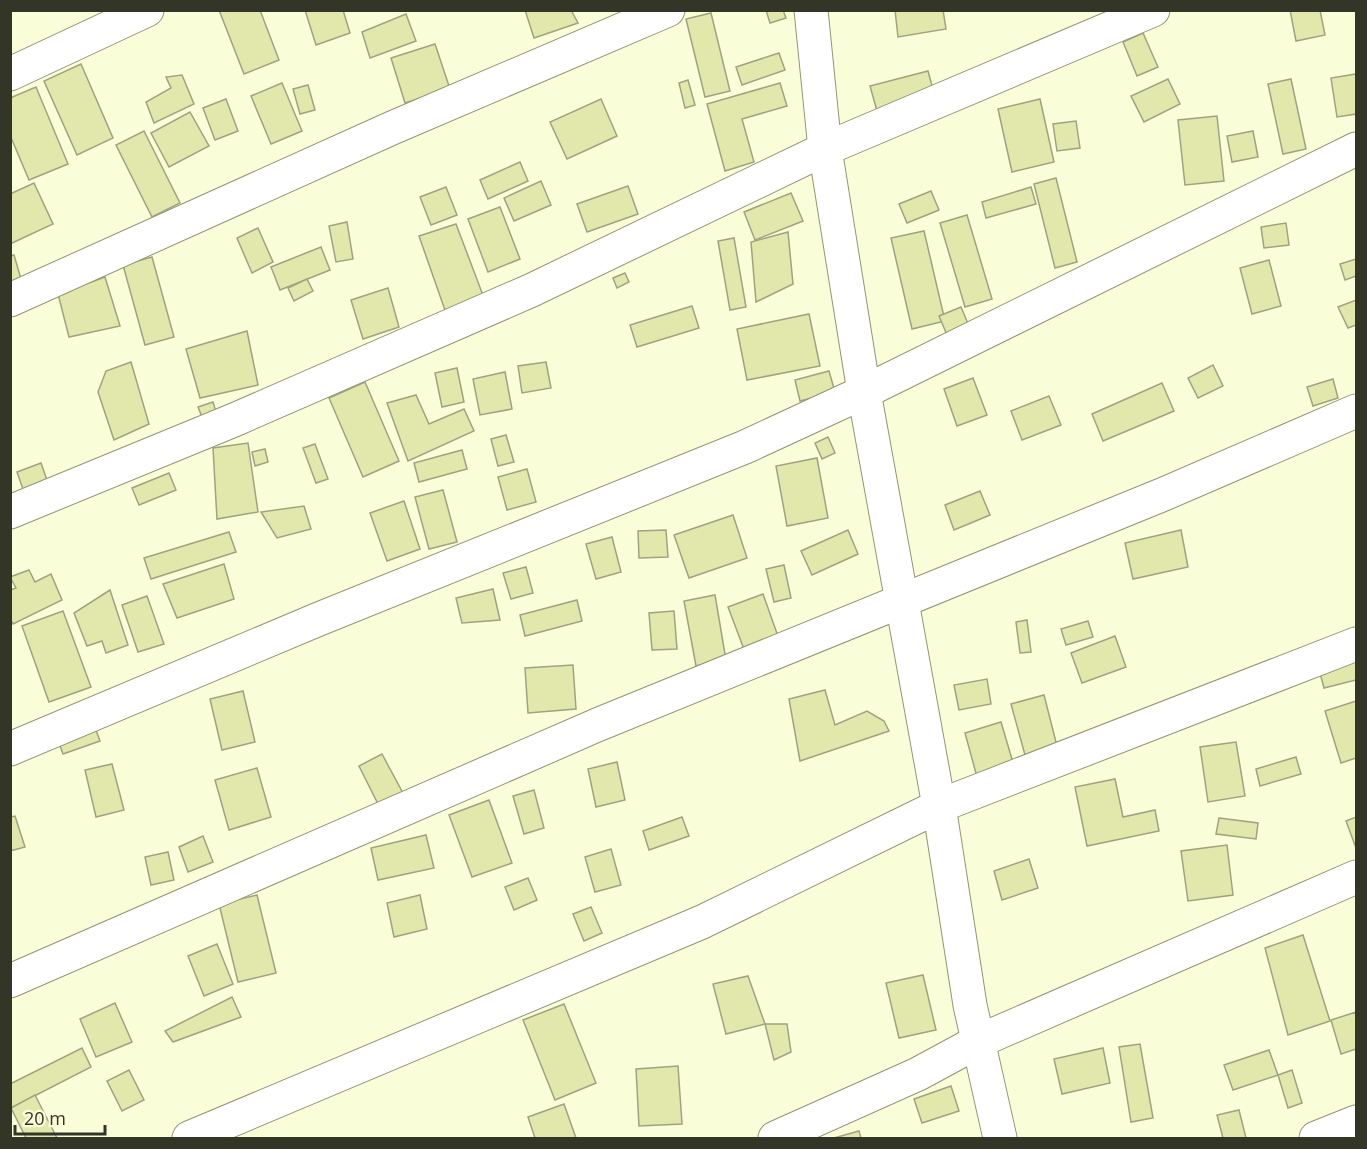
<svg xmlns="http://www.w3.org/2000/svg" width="1367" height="1149" viewBox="0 0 1367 1149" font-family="'Open Sans',sans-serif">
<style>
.building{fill:#e2e8ab;stroke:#9fa380;stroke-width:1.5}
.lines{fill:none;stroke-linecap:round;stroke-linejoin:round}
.minor-casing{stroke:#929673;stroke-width:35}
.minor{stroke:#fff;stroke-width:33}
</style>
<rect width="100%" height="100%" fill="#f9fed8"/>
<!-- building -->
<g class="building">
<polygon points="219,10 260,10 279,60 244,74"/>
<polygon points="305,10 343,10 350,33 316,45"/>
<polygon points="525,10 571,10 578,23 534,38"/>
<polygon points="766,10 783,10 786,18 770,23"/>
<polygon points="895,10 943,10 946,29 898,37"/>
<polygon points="1290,10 1320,10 1325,35 1296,41"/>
<polygon points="711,13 730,91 705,97 686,19"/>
<polygon points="406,14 416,41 370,58 362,32"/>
<polygon points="1143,33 1158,67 1137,76 1123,42"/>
<polygon points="435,44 450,89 405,103 391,58"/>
<polygon points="779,53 785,70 742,85 736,67"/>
<polygon points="81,64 113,138 77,155 44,81"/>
<polygon points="928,71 935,97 877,111 870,86"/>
<polygon points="1356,74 1356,114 1337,117 1331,78"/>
<polygon points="182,75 194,104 154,123 146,102 171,88 166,77"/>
<polygon points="1168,79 1180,104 1144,122 1131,96"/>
<polygon points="1291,79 1306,149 1283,154 1268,84"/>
<polygon points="688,80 695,105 685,108 679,83"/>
<polygon points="282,83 302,131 271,144 251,96"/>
<polygon points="780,83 787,106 742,119 754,162 725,171 707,104"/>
<polygon points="308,85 315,110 300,114 293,89"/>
<polygon points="36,87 68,164 29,180 10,135 10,98"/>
<polygon points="226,99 238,131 215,140 203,108"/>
<polygon points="601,99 617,136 567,159 550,122"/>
<polygon points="1040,99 1054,162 1012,172 998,109"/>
<polygon points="190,112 209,146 169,167 151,133"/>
<polygon points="1217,116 1224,181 1185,185 1178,120"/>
<polygon points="1076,121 1080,148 1057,151 1053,124"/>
<polygon points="144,131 180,203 152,217 116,145"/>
<polygon points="1253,131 1258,157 1232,162 1227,136"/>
<polygon points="520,162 528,181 488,199 480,180"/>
<polygon points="1056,178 1077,262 1055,268 1034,184"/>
<polygon points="541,181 551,205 514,221 504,198"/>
<polygon points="34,183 53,224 10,244 10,194"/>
<polygon points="628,186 638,214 587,232 577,204"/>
<polygon points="446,187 457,215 431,225 420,197"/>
<polygon points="1031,187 1036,204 986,218 982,202"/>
<polygon points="931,191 939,210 907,223 899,204"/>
<polygon points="791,193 803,221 755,240 744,212"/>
<polygon points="500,207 520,259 488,272 468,219"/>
<polygon points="967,215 992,299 965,307 940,223"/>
<polygon points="347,222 353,259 336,262 329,226"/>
<polygon points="1286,223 1289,245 1264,248 1261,227"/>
<polygon points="456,224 484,298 446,313 419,236"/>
<polygon points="258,228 273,262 252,273 237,238"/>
<polygon points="924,231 945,321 912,329 891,238"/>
<polygon points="788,232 793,284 756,302 751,242"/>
<polygon points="734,238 746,307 730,310 718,241"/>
<polygon points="321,247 330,270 280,290 271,267"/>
<polygon points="14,255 21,279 10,282 10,256"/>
<polygon points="152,257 174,337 145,345 123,265"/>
<polygon points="1356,259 1356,276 1345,280 1340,264"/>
<polygon points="1269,260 1281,306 1252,314 1240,268"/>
<polygon points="625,273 629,282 617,288 613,278"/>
<polygon points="105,277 120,326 69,337 58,294"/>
<polygon points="307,279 313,291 294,301 288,288"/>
<polygon points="388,288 399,327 363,339 351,300"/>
<polygon points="1356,300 1356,325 1348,328 1338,307"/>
<polygon points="692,306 699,328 637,347 630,325"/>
<polygon points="961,307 969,326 947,335 939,316"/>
<polygon points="809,314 820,366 747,380 737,329"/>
<polygon points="247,331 258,385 200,398 186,349"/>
<polygon points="131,362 149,424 114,440 98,392 106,371"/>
<polygon points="546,362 551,388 522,393 518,366"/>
<polygon points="1213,365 1223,386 1198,398 1188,378"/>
<polygon points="457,368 464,402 442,407 435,373"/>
<polygon points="829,371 835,392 800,401 795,380"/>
<polygon points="505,372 512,409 480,415 473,379"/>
<polygon points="973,378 987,415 957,426 944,389"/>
<polygon points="1333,379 1338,398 1313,406 1307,387"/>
<polygon points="365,382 399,461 363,477 329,398"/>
<polygon points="1162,383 1174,411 1103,441 1092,414"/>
<polygon points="416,395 429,424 464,409 474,431 408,461 387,403"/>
<polygon points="1049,396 1061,425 1022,440 1011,411"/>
<polygon points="213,402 216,412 202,417 198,407"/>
<polygon points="506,435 514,462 498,466 491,439"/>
<polygon points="828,437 835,453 822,459 815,443"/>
<polygon points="248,443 258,512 217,519 213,448"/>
<polygon points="315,444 328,479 316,483 303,448"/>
<polygon points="265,449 268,462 255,466 252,452"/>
<polygon points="462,450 467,469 419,482 414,463"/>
<polygon points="817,458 828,518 787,526 776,466"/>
<polygon points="41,463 48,483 24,492 17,472"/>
<polygon points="527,469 536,502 507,510 498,477"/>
<polygon points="169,473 176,490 139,505 132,488"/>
<polygon points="443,490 457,542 429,549 415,497"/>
<polygon points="980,491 990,515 954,530 945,505"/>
<polygon points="404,501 420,549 387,561 370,513"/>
<polygon points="304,506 311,529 277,538 261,512"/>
<polygon points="733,515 747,558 689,578 674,535"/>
<polygon points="666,530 668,557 639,558 638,531"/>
<polygon points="848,530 858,554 812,575 801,551"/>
<polygon points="1181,530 1188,567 1133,579 1125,543"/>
<polygon points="229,532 236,552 151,579 144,558"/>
<polygon points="612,537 621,572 596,579 586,544"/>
<polygon points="224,564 234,599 177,618 163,584"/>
<polygon points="784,565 791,598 774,602 766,569"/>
<polygon points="526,567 533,593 511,599 503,573"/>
<polygon points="29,570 35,582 51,574 62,600 13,624 10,618 10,590 16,588 10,577"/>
<polygon points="493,589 500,620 462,623 456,598"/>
<polygon points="110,590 128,645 106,653 102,641 87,646 74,613"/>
<polygon points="763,594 779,639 745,652 728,607"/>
<polygon points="715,595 726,660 696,666 684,601"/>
<polygon points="147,596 164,644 138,652 122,605"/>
<polygon points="577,600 582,621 525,636 520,615"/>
<polygon points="63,611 91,687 49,702 22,626"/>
<polygon points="674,611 677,649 652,650 649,613"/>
<polygon points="1027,620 1031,652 1020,653 1016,622"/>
<polygon points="1088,621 1093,637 1066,645 1061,629"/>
<polygon points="1115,636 1126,667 1082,683 1071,653"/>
<polygon points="1356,659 1356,680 1324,688 1319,669"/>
<polygon points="573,665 576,709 528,713 525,668"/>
<polygon points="987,679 991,704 959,710 954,685"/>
<polygon points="825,690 835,725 867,711 884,721 889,731 800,761 789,699"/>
<polygon points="243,691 255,742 222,750 210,699"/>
<polygon points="1044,695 1057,746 1025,755 1011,704"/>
<polygon points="1356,701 1356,758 1341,763 1325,711"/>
<polygon points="93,722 100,741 63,754 56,735"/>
<polygon points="1001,722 1014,766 977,777 965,733"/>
<polygon points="1236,742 1245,796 1208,802 1200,747"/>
<polygon points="382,754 404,795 380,808 359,766"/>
<polygon points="1296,757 1301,774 1260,786 1256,769"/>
<polygon points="617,762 625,800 596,807 588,769"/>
<polygon points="112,764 124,810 96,817 85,770"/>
<polygon points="257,768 271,817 229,830 215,780"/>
<polygon points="1115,779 1123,817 1155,810 1159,831 1087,846 1075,787"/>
<polygon points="534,790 544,828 524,834 513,796"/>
<polygon points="489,800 512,863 472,877 449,815"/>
<polygon points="15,816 25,847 10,851 10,817"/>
<polygon points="682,817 689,836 649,850 643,831"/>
<polygon points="1356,817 1356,848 1346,821"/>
<polygon points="1219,818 1258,823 1256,839 1216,834"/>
<polygon points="426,835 434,868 378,880 371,848"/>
<polygon points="203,836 213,862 188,872 179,847"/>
<polygon points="1227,845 1233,895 1188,901 1181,851"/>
<polygon points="611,849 621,885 595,892 585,857"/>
<polygon points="168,852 174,880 151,885 145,857"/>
<polygon points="1029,859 1038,888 1002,900 994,871"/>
<polygon points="528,878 537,900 514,910 505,887"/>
<polygon points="257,895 276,973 238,982 219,904"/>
<polygon points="420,895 427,929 394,937 387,903"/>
<polygon points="591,907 602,933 584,941 573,914"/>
<polygon points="1303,935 1330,1021 1288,1035 1265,948"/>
<polygon points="217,944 233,984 204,996 188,956"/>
<polygon points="923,975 936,1030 899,1038 886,983"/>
<polygon points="748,976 765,1024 726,1034 713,984"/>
<polygon points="232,997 241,1017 173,1042 165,1031"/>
<polygon points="115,1003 132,1042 96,1057 80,1019"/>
<polygon points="564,1004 596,1083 555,1100 523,1020"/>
<polygon points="1356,1012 1356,1049 1341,1054 1331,1020"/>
<polygon points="765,1024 787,1024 791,1052 774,1060"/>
<polygon points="1140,1044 1153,1118 1131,1122 1119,1047"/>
<polygon points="82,1048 91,1067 11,1108 10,1084"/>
<polygon points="1103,1048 1110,1083 1062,1094 1054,1059"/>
<polygon points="1269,1050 1278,1075 1233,1090 1224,1065"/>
<polygon points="678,1066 682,1124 639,1126 636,1069"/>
<polygon points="129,1070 144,1100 122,1111 107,1081"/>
<polygon points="1292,1070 1302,1103 1288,1108 1278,1075"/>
<polygon points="951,1086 959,1111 922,1123 914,1099"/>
<polygon points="35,1095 57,1138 26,1138 11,1108"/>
<polygon points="564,1104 576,1138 535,1138 528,1117"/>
<polygon points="1239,1110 1246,1138 1223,1138 1217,1115"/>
<polygon points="859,1131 861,1138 834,1138"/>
</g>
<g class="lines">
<defs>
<g id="minor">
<polyline points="811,10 825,149 864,392 939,806 970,1005 1000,1138"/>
<polyline points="10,74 147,10"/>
<polyline points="10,300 392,128 668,10"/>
<polyline points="10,512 234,420 532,290 825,149 1153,10"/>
<polyline points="10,749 319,619 745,447 864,392 1356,149"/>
<polyline points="10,981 597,725 1164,494 1356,411"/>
<polyline points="189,1138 702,922 939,806 1356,644"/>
<polyline points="775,1138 918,1074 979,1041 1356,877"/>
<polyline points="1316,1138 1356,1122"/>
</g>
</defs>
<!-- minor casing -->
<use href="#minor" class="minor-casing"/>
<!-- minor -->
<use href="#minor" class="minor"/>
</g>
<!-- border -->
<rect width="1367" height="1149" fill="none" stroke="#333526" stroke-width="24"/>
<!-- scale -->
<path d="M15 1125v9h90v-9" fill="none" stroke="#333526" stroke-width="3"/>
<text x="24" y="1125" font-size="18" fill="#333526" stroke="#f9fed8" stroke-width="4.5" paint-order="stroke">20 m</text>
</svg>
